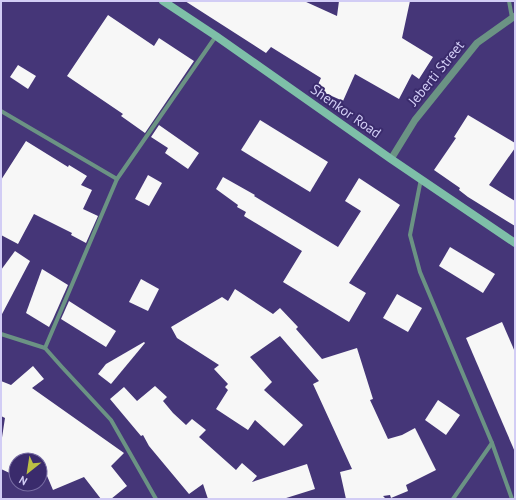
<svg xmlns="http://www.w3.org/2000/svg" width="516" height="500" viewBox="0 0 516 500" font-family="'PT Sans',sans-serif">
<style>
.building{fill:#f7f7f7}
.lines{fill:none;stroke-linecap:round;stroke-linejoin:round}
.minor{stroke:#6b9384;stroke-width:4}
.tertiary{stroke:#6b9384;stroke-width:7}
.secondary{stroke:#7ebfa8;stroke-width:8}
.labels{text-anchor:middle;stroke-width:4;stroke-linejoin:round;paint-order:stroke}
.street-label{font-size:14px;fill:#d2cdf5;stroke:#3a2b6c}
</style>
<rect width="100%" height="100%" fill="#453678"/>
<!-- building -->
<g class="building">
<polygon points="185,1 304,1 337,16 339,1 410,1 402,38 433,57 419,79 412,74 399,99 355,74 343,101 316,89 321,78 271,47 266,53"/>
<polygon points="108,15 154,46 159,38 194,61 145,133 121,116 123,114 67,76"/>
<polygon points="18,65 36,76 28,89 10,77"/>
<polygon points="468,115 515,143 515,148 489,185 515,201 515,226 468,197 459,190 460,188 434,170 456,138 454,137"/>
<polygon points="260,120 328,162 310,192 241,150"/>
<polygon points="161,122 159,125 199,153 188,169 165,153 168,148 151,137"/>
<polygon points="26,141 68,167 69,165 87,176 81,185 92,190 83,209 98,216 86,243 71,235 72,233 34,214 18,244 1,235 1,180"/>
<polygon points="148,175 162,183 149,206 135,199"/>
<polygon points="223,177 255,195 254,196 338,247 361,211 345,201 359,178 400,205 349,283 366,293 349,322 283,282 302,251 244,216 246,212 237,207 238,205 216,189"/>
<polygon points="450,247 495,274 483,293 439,266"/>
<polygon points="15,251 30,261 1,316 1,270"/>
<polygon points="42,269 68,285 53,319 49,327 26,313"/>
<polygon points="141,279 159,289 148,311 129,302"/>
<polygon points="235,289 273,314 280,308 298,327 296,329 322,359 357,348 373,399 370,400 388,439 402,435 415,428 436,470 406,485 408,491 391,498 390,495 383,496 386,499 346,499 340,472 352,469 313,384 319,381 280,336 250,357 272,382 264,390 303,425 284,446 255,420 248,430 216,409 228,390 225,387 228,384 214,369 219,365 177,338 171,327 222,297 228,301"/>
<polygon points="397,294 422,308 408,332 383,318"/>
<polygon points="69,301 116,331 106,347 61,319"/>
<polygon points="502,322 515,352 515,452 466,338"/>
<polygon points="144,342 145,343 111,384 98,374 106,364"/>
<polygon points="33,366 44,379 32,388 124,453 111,466 127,486 111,499 101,499 84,477 53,490 45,471 40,483 40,460 16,460 16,476 1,469 1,444 5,418 1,416 1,381 11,385"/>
<polygon points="155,386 167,397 163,401 173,413 186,425 192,419 206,430 199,437 236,470 242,463 257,476 252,482 307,464 315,489 283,499 208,499 203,484 189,494 149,446 143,435 141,436 110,399 124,387 137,401"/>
<polygon points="438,400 460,415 446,435 425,420"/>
</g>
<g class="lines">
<!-- minor -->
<g class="minor">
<polyline points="509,1 512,18"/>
<polyline points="1,111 117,179"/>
<polyline points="421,179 410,235 420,272 492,443 512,499"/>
<polyline points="1,334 45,348 61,366 111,420 156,499"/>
<polyline points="45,348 117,179 216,36"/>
<polyline points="453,499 492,443"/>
</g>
<!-- tertiary -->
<polyline class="tertiary" points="391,159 415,120 477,43 515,16"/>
<!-- secondary -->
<polyline class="secondary" points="163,1 216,36 391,159 515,243"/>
</g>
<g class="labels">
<!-- street labels -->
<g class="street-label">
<text transform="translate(436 73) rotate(-51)" y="5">Jeberti Street</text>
<text transform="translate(346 111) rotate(35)" y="5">Shenkor Road</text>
</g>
</g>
<!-- border -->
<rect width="516" height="500" fill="none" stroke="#d2cdf5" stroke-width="4"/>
<!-- north arrow -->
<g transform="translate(28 472) rotate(210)"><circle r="19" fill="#3a2b6c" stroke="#776ca3"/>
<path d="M0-3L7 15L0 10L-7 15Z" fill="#bcbf44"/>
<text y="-6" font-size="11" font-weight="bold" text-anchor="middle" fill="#d2cdf5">N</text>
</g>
</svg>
